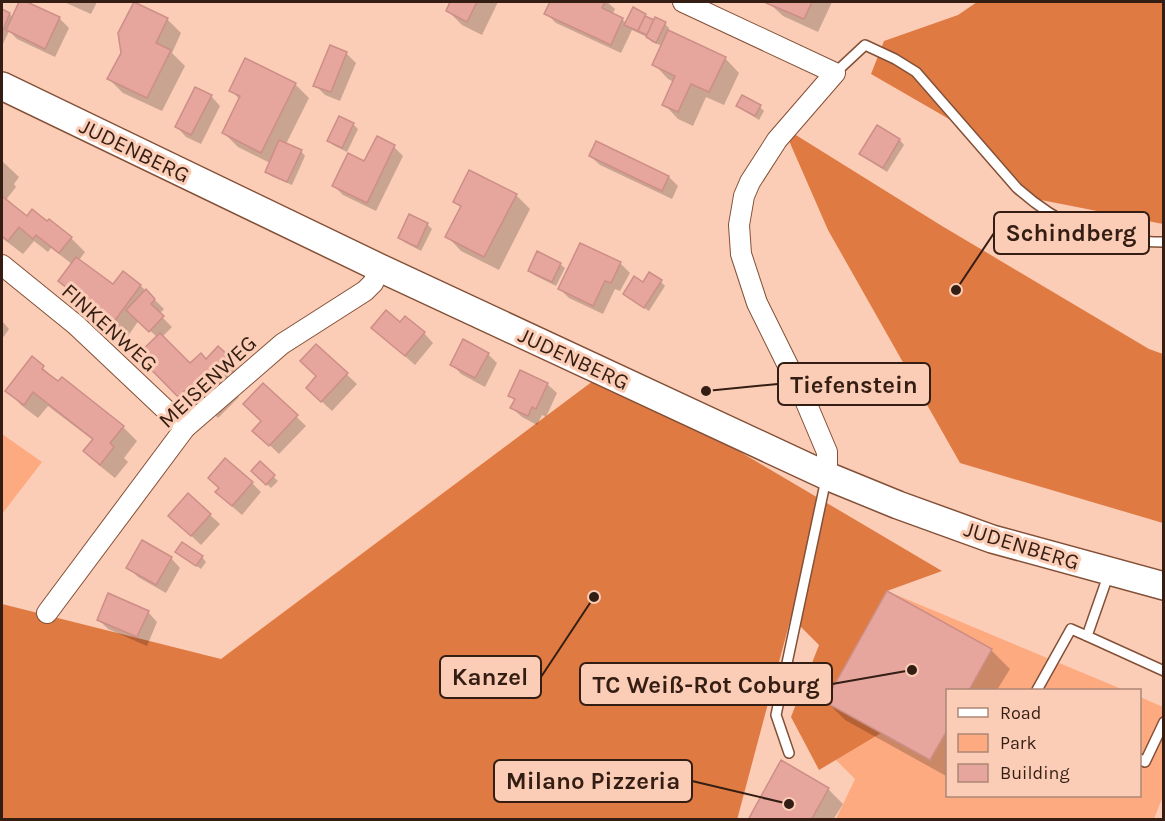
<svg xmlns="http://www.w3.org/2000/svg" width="1165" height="821" viewBox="0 0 1165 821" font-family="Karla,sans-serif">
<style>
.green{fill:#feaa81}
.forest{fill:#e07a43}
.shadow{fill:#0003}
.building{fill:#e6a69e;stroke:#cc8e86;stroke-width:1.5}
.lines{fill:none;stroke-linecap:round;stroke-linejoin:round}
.lane-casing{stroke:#835037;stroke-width:12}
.street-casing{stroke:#835037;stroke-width:22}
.secondary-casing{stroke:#835037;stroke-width:30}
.lane{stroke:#fff;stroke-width:9}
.street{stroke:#fff;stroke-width:20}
.secondary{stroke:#fff;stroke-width:27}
.labels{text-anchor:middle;stroke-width:6;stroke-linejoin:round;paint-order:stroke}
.street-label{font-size:22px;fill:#341e14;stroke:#fccdb6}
.leader{fill:none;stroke:#341e14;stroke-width:2}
.callout-dot{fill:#341e14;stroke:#fccdb6;stroke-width:2}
.callout{fill:#fccdb6;stroke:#341e14;stroke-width:2}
.callout-label{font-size:24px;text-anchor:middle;font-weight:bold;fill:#341e14}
</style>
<rect width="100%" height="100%" fill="#fccdb6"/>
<!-- green -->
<g class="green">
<polygon points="2,434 42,462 2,514"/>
<polygon points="887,591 1124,690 948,690 948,796 1140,796 1140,697 1163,707 1163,796 1154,819 836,819 855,779 813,737 857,595"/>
</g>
<!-- forest -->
<g class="forest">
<polygon points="977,2 1163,2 1163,224 1031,198 975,134 871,74 884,41 958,15"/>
<polygon points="783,127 942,226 1149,349 1163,354 1163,523 960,463 828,230"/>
<polygon points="605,372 942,571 887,591 825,702 881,733 819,770 791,717 819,645 791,617 737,820 2,819 2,604 221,659"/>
</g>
<!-- shadow -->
<g class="shadow">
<polygon points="21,2 59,18 69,28 55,57 17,39 9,31 3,44 2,43 2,11 10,14 13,18"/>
<polygon points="64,2 97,2 91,14"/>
<polygon points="452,2 498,2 482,35 462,25 448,11"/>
<polygon points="552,2 582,2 587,4 588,2 607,2 615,9 612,15 623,20 627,24 645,15 650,20 665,24 669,28 668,32 725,58 739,73 724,105 706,97 693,126 678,119 664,104 674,82 668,79 654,64 662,46 652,42 647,37 632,30 621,53 556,23 546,13"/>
<polygon points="768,2 832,2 818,32 783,16"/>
<polygon points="167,19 181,33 172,53 185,66 162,111 123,93 109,79"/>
<polygon points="346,53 356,63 340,101 325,95 315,85"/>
<polygon points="295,84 309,98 286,144 301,151 305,156 292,185 271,176 266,171 270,163 238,147 224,133 240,100 231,90"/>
<polygon points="211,96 220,106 201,144 186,137 177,127"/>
<polygon points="738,106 760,107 764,111 759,120 743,110"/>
<polygon points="353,124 358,129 347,152 333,145 329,141"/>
<polygon points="878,127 900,140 904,145 887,172 865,158 861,154"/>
<polygon points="394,147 403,156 376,211 343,195 334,186 365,164"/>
<polygon points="590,156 669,177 678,186 672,199 600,165"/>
<polygon points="2,161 19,177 14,184 16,187 5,201 27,218 71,238 85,252 79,260 114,286 123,273 141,286 164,309 159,314 172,327 162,337 190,365 206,361 218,348 244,374 230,387 239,397 218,418 202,402 194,411 139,355 158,338 139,320 128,336 74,295 60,281 72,264 51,248 48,252 34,241 23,254 2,238"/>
<polygon points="516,195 530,209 499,270 461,251 447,236 461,208 455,201"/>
<polygon points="427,224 432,229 421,251 404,242 400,238"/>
<polygon points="620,263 630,273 620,291 615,289 603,314 569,298 560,289"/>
<polygon points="560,264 565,268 556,286 534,275 529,271"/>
<polygon points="661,282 665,286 649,311 629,298 643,284"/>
<polygon points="2,321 9,329 2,339"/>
<polygon points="400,324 424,333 433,343 415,365 373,328"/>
<polygon points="316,346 357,384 332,411 317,397"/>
<polygon points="488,354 497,363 485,387 461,374 452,364"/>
<polygon points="32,358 59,383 123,427 137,441 124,458 128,462 115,478 100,466 85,451 94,441 48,406 38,418 21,405 7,390"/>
<polygon points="547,384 557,393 546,417 542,415 537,425 522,417 512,408 515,401 510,395"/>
<polygon points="263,385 306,426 279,454 254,430 263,421"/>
<polygon points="260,464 278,481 271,488 253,471"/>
<polygon points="252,483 261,492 242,515 227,502 220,489"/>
<polygon points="188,495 220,524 201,545 180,525"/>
<polygon points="182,556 202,557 206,562 201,569"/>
<polygon points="171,558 180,568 166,593 138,577 128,567"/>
<polygon points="148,612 157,622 147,646 108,629 98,619"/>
<polygon points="991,650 1010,669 997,690 948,690 948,777 845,720 827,702"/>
<polygon points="782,762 828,789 843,804 833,820 750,820"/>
</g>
<!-- building -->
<g class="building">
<polygon points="19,2 27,2 60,17 45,49 6,30"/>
<polygon points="134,2 168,18 156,43 171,50 147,98 107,79 121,53 118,33"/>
<polygon points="450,2 477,2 467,22 446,11"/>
<polygon points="550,2 605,2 602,8 623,18 611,45 544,14"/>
<polygon points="767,2 812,2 804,19 766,3"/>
<polygon points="633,7 646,14 638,31 624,25"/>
<polygon points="2,9 10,13 2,33"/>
<polygon points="645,16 654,20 647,35 638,31"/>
<polygon points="655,17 666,22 656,43 646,37"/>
<polygon points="668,30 726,57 709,92 691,84 678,112 662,105 675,76 652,65"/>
<polygon points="330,45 347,52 331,92 313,86"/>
<polygon points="245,58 296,83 261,153 222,133 240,96 229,91"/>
<polygon points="195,87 212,95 191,135 175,127"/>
<polygon points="742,95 761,105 755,116 736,106"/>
<polygon points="339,116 354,123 342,148 327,141"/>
<polygon points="877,125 900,139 883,168 859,154"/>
<polygon points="377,136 395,145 367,203 332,186 348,153 364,161"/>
<polygon points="279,140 302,150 287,182 265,172"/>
<polygon points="596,141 669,176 662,191 589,156"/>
<polygon points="469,170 517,194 484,257 445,237 461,206 453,202"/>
<polygon points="2,196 27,216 32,209 47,221 49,219 72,237 59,253 36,235 33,239 19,227 8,241 2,236"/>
<polygon points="409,214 428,223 417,247 398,238"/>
<polygon points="580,243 621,262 611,283 605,281 593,306 558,289"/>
<polygon points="537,251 561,263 552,282 528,271"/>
<polygon points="76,257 113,284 123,271 141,285 113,323 58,281"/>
<polygon points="649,272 662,280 644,308 623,294 634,276 643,282"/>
<polygon points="146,289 155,299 151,304 164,316 149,332 126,310"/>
<polygon points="386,310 400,322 405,316 425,332 405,356 371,328"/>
<polygon points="160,333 190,363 201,353 206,359 218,346 231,358 217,371 226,381 202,405 187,389 178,397 137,355"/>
<polygon points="463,339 489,353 475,378 450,365"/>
<polygon points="316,344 348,373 321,402 306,388 316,376 300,361"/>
<polygon points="32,356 44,366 42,369 58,381 62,377 124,426 110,443 114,447 100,465 83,451 93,439 33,392 24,405 5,391"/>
<polygon points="520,370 548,383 536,409 532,407 528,416 510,408 515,399 508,396"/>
<polygon points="263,383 298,415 269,446 252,431 261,421 243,404"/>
<polygon points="225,458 253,482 232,506 215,492 219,488 208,478"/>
<polygon points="260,461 275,475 266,485 251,471"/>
<polygon points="188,493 211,514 191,536 168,516"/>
<polygon points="142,540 172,557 156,585 126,568"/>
<polygon points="182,542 203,556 196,566 175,552"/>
<polygon points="887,591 992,649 969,690 948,690 948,729 930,760 825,702"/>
<polygon points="108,593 149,611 137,637 97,620"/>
<polygon points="781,760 829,788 811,820 748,820"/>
</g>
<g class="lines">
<defs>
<g id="lane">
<path d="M 835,73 L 865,45 L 895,59 L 916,72 L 1017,188 C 1035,204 1058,220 1080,229 C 1101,238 1141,242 1164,242"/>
<polyline points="1109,573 1087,636 1164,671"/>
<polyline points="1037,690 1071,629 1087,636"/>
<polyline points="789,753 776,715 826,479"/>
<polyline points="1140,759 1145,762 1164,722"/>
</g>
<g id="street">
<polyline points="683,2 835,73 777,140 750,182 744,196 739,225 741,254 757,303 805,400 827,452 827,476"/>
<polyline points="2,265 76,325 185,428"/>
<polyline points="47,613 185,428 282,344 365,291 373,283 380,268"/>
</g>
<polyline id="secondary" points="2,86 380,268 827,476 898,505 992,539 1164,586"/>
</defs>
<!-- lane casing -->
<use href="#lane" class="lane-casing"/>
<!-- street casing -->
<use href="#street" class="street-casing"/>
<!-- secondary casing -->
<use href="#secondary" class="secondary-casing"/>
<!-- lane -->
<use href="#lane" class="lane"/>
<!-- street -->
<use href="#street" class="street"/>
<!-- secondary -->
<use href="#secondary" class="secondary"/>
</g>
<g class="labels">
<!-- street labels -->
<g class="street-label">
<text transform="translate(135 150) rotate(26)" y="8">JUDENBERG</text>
<text transform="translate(110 327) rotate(42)" y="8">FINKENWEG</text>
<text transform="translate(574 358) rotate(25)" y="8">JUDENBERG</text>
<text transform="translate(207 381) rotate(-43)" y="8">MEISENWEG</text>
<text transform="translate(1022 545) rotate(17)" y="8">JUDENBERG</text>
</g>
</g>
<!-- callouts -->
<path class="leader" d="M956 290L994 233M706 391L778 384M594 597L541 677M912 670L832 684M789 804L692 781"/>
<g class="callout-dot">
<circle cx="956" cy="290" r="6"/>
<circle cx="706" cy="391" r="6"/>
<circle cx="594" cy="597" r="6"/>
<circle cx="912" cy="670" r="6"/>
<circle cx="789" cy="804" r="6"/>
</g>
<g class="callout">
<rect x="994" y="212" width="155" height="42" rx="6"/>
<rect x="778" y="363" width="152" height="42" rx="6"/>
<rect x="440" y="656" width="101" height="42" rx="6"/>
<rect x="580" y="663" width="252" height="42" rx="6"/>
<rect x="494" y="760" width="198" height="42" rx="6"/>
</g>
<g class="callout-label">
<text x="1071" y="241">Schindberg</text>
<text x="854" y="393">Tiefenstein</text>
<text x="490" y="685">Kanzel</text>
<text x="706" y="693">TC Weiß-Rot Coburg</text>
<text x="593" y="789">Milano Pizzeria</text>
</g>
<!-- border -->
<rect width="1165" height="821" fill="none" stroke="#341e14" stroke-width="6"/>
<!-- legend -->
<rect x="946" y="689" width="195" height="108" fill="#fccdb6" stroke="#ac8775" stroke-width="1.5"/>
<rect x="958" y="708" width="30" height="9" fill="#ffffff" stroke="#ac8775" stroke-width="1.5"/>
<text x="1000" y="719" font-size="18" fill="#341e14">Road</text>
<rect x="958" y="734" width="30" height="18" fill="#feaa81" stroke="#ac8775" stroke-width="1.5"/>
<text x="1000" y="749" font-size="18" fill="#341e14">Park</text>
<rect x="958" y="764" width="30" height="18" fill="#e6a69e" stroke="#ac8775" stroke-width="1.5"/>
<text x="1000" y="779" font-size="18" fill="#341e14">Building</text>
</svg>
